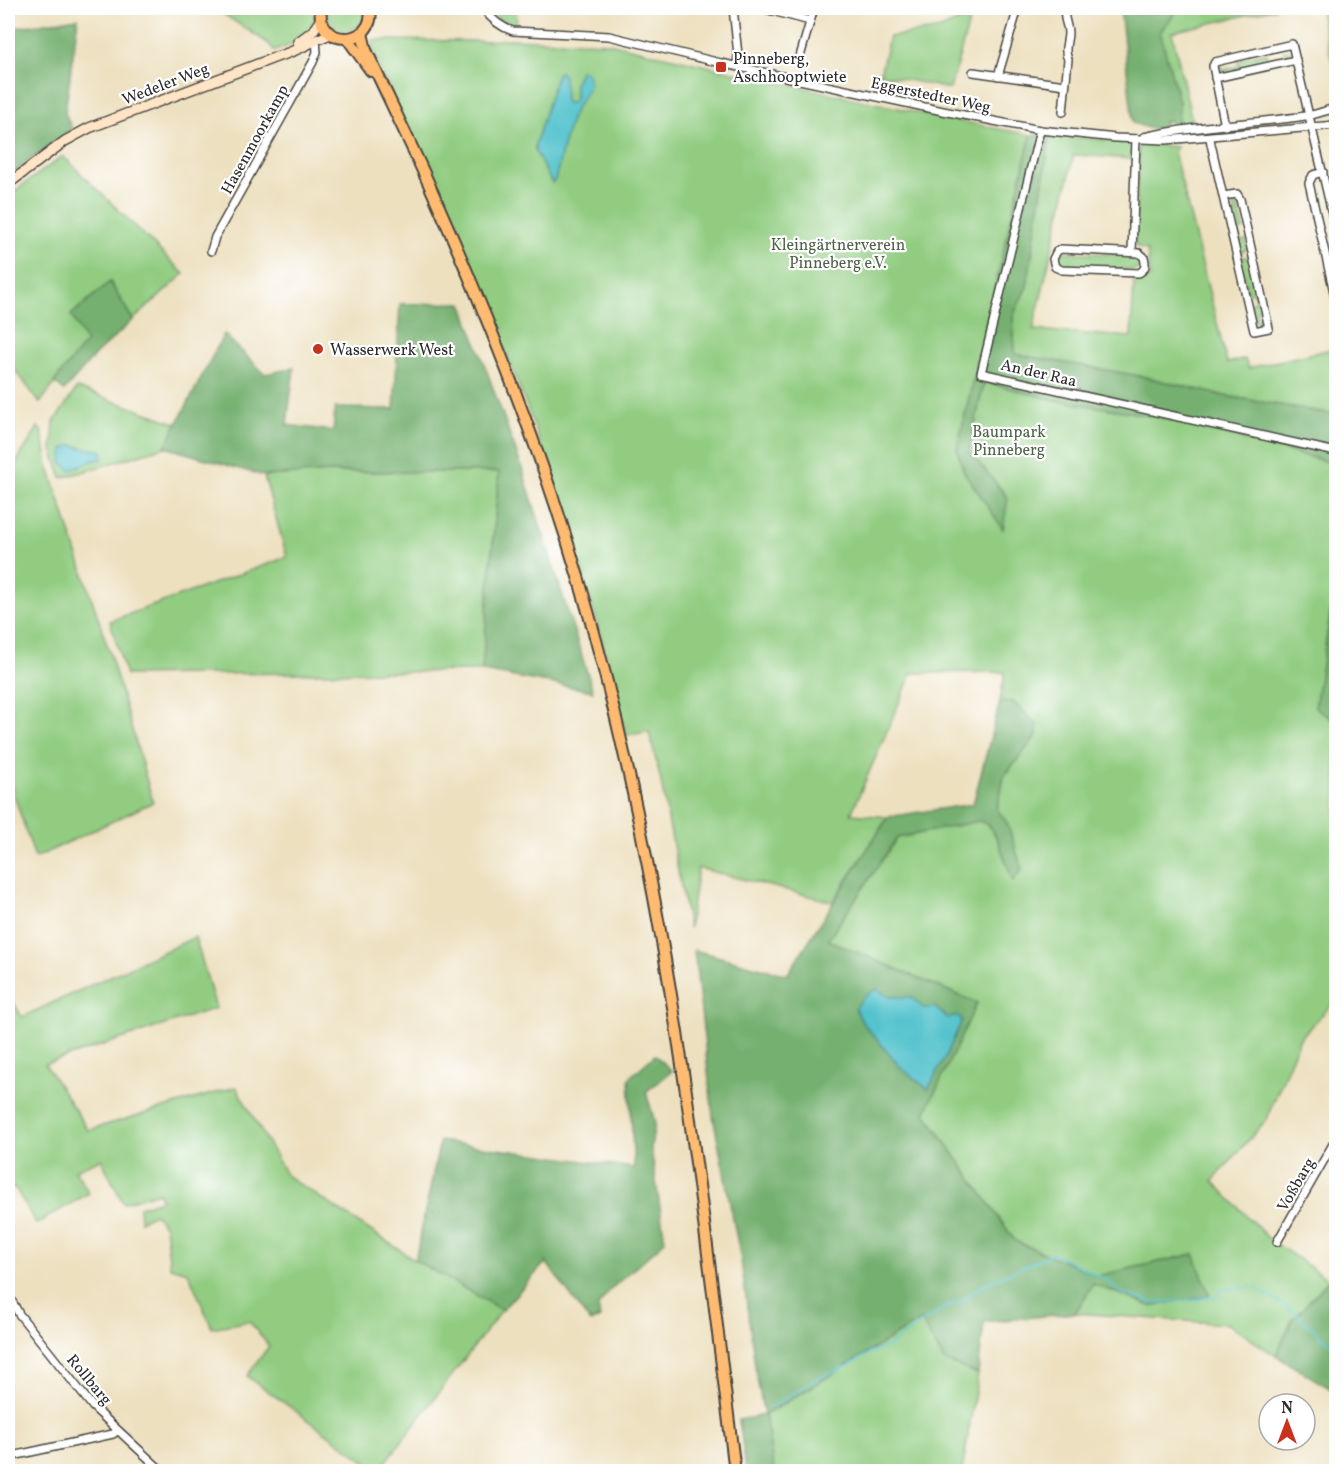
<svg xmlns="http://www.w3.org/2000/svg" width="1344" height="1479" viewBox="0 0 1344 1479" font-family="Vollkorn,serif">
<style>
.green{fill:#91cc81;stroke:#5e7c56;stroke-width:1.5}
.forest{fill:#74b06f;stroke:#506e4d;stroke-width:1.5}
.water{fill:#55c3cd;stroke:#40777c;stroke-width:1.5}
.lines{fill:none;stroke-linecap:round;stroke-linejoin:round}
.stream{stroke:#55c3cd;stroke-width:2}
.minor-casing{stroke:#484641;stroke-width:10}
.secondary-casing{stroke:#484641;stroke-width:12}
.primary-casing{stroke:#484641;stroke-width:14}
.minor{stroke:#fff;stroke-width:7}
.secondary{stroke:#ffe4c6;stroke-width:9}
.primary{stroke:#ffbb71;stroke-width:10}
.poi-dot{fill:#c8321e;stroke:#fff;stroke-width:2}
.labels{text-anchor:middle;stroke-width:4.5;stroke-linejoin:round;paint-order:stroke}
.poi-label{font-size:16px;fill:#2b2b2b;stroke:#fff;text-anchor:start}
.street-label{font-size:16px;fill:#2b2b2b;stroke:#fff}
.park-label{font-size:16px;fill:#4f6349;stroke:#fff}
</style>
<rect width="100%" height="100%" fill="#fff"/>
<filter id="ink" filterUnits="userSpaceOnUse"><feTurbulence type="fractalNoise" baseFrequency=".0167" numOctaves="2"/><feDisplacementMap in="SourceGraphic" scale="12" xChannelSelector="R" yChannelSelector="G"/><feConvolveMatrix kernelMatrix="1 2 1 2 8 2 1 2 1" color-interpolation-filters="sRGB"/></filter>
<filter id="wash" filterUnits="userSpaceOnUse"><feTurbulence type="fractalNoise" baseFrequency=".008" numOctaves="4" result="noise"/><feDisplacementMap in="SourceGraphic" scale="24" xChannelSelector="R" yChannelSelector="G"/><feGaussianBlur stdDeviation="1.35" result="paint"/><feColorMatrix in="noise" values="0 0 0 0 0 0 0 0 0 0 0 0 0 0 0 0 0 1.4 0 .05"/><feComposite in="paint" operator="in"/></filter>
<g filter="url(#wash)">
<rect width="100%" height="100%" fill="#ede0bf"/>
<!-- green -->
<g class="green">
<path d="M 214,8 L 315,8 C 314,12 315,18 314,22 C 309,36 289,47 275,51 L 268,43 Z"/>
<path d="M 329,8 L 363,8 L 364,18 L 357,28 C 340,36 325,26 329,8 Z"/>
<path d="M 488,8 L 517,8 L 516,27 C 503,26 497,17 488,8 Z"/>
<polygon points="1189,8 1277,8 1172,32 1192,121 1178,124 1179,102 1160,32 1177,11"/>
<polygon points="1319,8 1332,8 1336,24 1336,79"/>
<polygon points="971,15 950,89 880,74 889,37 941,29"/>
<path d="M 511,39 L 609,43 L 745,75 L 939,117 L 1031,135 L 957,448 L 1008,498 L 969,451 L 984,382 L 1051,399 L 1158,417 L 1336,464 L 1336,580 L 1315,707 L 1336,722 L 1336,1000 L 1300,1038 L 1266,1120 L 1213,1181 L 1268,1238 L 1329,1280 L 1292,1320 L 1276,1356 L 1228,1324 L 1075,1313 L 1093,1284 L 1151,1306 L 1209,1295 L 1194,1254 L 1098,1276 L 1015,1241 L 925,1113 L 977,1003 L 827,940 L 897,838 L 979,821 L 989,825 L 998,840 L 1013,880 L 1022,869 L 1007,823 L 997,810 L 1004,776 L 1037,735 L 1013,702 L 1000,702 L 1005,672 L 912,673 L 851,814 L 888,817 L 833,902 L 698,868 L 689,928 L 660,777 L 649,732 L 626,735 C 593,596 550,458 495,326 C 466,257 434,191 404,123 C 396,99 371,62 372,40 L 484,41 Z"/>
<polygon points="1284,50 1290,51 1290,55 1287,59 1220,74 1218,72 1218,66 1221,65 1222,70 1239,66 1238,61 1242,60 1242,58 1263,53 1264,54 1267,54 1269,59 1285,55"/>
<polygon points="1050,135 1129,142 1132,145 1132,159 1074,155 1033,330 1131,337 1134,278 1150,278 1147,250 1137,247 1135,243 1139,144 1177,147 1174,152 1227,363 1245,359 1248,368 1336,348 1336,412 1333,414 1220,395 1145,377 1015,354 1013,316 1027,286"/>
<polygon points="63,156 184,274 133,320 110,282 71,315 86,342 40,403 8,361 8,196"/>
<polygon points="1233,197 1237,200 1244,229 1238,231 1240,241 1247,240 1248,249 1242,252 1239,251 1229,216 1236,215 1233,204 1228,205 1228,202"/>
<polygon points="1065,252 1135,255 1139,257 1141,264 1137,269 1134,270 1063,267 1057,263 1057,258 1061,253"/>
<polygon points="1243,257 1246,257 1251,259 1262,309 1256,310 1258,318 1263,318 1261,322 1258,323 1254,320 1250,303 1256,301 1254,292 1248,293 1240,261"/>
<polygon points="77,388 178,424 165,447 62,478 52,450 54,422"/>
<polygon points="38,427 42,432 48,465 110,654 153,802 35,858 8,777 8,476"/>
<polygon points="331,472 499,472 482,671 126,675 110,621 287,557 264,476"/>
<polygon points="195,937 216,1008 45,1064 88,1130 236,1087 287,1176 415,1260 502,1310 379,1471 247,1376 269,1346 249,1321 212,1328 188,1272 170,1267 165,1227 155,1214 140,1221 139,1207 161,1200 159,1192 123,1203 101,1159 75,1170 89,1193 36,1224 16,1189 8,1185 8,993 22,1017"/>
<polygon points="921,1320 944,1361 978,1374 962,1471 774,1471 765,1415"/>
</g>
<!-- forest -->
<g class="forest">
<polygon points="1120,8 1189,8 1177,11 1160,32 1179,102 1178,124 1171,126 1169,120 1164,122 1165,127 1151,129 1133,123"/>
<polygon points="78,18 65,113 72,129 8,177 8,29"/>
<polygon points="1031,135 1050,135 1027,286 1013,316 1015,354 1145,377 1220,395 1332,414 1336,412 1336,464 1158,417 1051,399 984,382 969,451 1008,498 1003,529 964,472 957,449"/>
<polygon points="110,282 133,320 96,354 64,391 54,382 86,342 71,315"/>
<polygon points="462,303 522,468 593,691 482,671 499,472 331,472 264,476 165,447 224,334 265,374 294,368 287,425 333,431 335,408 394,409 400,304"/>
<polygon points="1336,580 1336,686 1332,690 1336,695 1336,722 1315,707"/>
<polygon points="1000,702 1013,702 1037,724 1037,735 1004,776 997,809 1007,823 1022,869 1013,881 998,840 989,825 979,821 897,838 828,940 977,1003 925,1113 1015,1241 1098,1276 1194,1254 1210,1296 1151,1306 1093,1284 1075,1313 984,1322 978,1374 944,1361 921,1320 765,1415 774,1471 746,1471 739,1420 764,1415 756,1373 741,1260 713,1116 694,950 787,975 888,817 973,804"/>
<polygon points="655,1055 672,1071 646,1092 655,1122 651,1148 665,1241 611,1289 598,1306 600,1318 590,1322 546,1262 502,1310 415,1260 440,1141 634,1168 629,1078"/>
<polygon points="1329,1280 1336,1280 1336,1392 1276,1356 1292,1320"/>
</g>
<!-- water -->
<g class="water">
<path d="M 581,70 L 588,74 C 593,89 580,99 574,112 C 565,133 561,158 555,180 L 552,183 L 535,151 L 535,145 L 557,74 L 560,72 L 564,76 L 565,101 L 567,103 L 571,103 L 575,99 L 575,82 Z"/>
<path d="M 72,445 C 82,449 93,449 102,451 L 102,459 L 91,461 L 71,470 L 62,463 L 63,449 Z"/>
<polygon points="876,989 890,997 912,997 923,1008 934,1007 948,1018 957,1016 962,1020 947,1054 928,1089 901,1068 863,1023 855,1008 863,998"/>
</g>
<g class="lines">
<!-- stream -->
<g class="stream">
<polyline points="1256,1289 1293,1311 1336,1349"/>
<polyline points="770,1408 818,1378 846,1367 868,1354 887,1347 943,1308 961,1302 981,1286 1053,1253 1108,1281 1119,1292 1152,1303 1195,1300 1215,1296 1223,1289 1250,1287"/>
</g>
</g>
</g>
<g filter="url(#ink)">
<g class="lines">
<defs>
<g id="minor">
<path d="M 483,8 C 491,19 500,27 513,31 L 609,36 L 721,63 L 943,111 L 1040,130 L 1116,138 L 1166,140 L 1336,125"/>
<polyline points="733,8 738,55 737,66"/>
<polyline points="761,8 810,21"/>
<polyline points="799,60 814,8"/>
<polyline points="973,72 1065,85"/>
<polyline points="998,76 1018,8"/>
<polyline points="1215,78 1296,60"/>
<path d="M 1063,112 L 1068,59 C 1063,50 1068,42 1068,33 C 1068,23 1063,22 1065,8"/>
<polyline points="1225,126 1213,66 1215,62 1292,44 1336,230"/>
<polyline points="1040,130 981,373 1336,452"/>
<path d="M 1144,137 C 1197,125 1251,124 1305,116 C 1316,115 1326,110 1336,108"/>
<polyline points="1210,138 1211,144 1254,331 1269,328 1240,199 1237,194 1223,196"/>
<polyline points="1323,172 1313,175 1309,183 1336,301"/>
<path d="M 1061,249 L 1139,253 L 1144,257 C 1146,265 1146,269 1139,273 L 1062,270 L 1055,267 L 1053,259 L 1057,251 Z"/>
<polyline points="211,251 215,237 313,62 317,52 316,39"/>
<polyline points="1132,252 1136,139"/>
<polyline points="1277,1242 1336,1139"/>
<polyline points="8,1294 19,1314 93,1407 163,1472"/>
<polyline points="8,1457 113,1434 117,1431"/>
</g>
<g id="secondary">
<polyline points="298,42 313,31 321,19"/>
<path d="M 8,184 L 65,141 L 89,128 L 279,56 C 298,51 313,40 331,34"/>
</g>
<g id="primary">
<path d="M 321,8 C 315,49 377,47 370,8"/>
<path d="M 362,33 L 366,50 C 388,97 411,144 432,191 C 488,317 540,447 579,580 C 665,870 698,1172 735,1472"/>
<polyline points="347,38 371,71"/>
</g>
</defs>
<!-- minor casing -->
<use href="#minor" class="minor-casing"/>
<!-- secondary casing -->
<use href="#secondary" class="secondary-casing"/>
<!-- primary casing -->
<use href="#primary" class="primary-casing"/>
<!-- minor -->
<use href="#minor" class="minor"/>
<!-- secondary -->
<use href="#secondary" class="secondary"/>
<!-- primary -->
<use href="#primary" class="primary"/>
</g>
</g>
<!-- markers -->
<g class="poi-dot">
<rect x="715" y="61" width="12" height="12" rx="3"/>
<circle cx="318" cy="349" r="6"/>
</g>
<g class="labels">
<!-- poi labels -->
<g class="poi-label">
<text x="733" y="64">Pinneberg,<tspan x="733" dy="18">Aschhooptwiete</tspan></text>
<text x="330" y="355">Wasserwerk West</text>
</g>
<!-- street labels -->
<g class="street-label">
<text transform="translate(165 83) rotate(-21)" y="6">Wedeler Weg</text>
<text transform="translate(931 94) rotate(12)" y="6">Eggerstedter Weg</text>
<text transform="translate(254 139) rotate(-61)" y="6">Hasenmoorkamp</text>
<text transform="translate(1039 372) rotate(13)" y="6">An der Raa</text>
<text transform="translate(1295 1184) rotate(-60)" y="6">Voßbarg</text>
<text transform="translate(90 1379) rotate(50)" y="6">Rollbarg</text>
</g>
<!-- park labels -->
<g class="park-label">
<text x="838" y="250">Kleingärtnerverein<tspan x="838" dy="18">Pinneberg e.V.</tspan></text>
<text x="1009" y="437">Baumpark<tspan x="1009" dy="18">Pinneberg</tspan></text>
</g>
</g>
<!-- margin -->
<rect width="1344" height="1479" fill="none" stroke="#fff" stroke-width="30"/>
<!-- north arrow -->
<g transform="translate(1287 1422)"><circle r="28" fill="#ffffff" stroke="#aaaaaa" stroke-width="1.5"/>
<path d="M0-4.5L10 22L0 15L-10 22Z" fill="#c8321e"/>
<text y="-9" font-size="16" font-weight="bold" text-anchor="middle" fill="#2b2b2b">N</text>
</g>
</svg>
